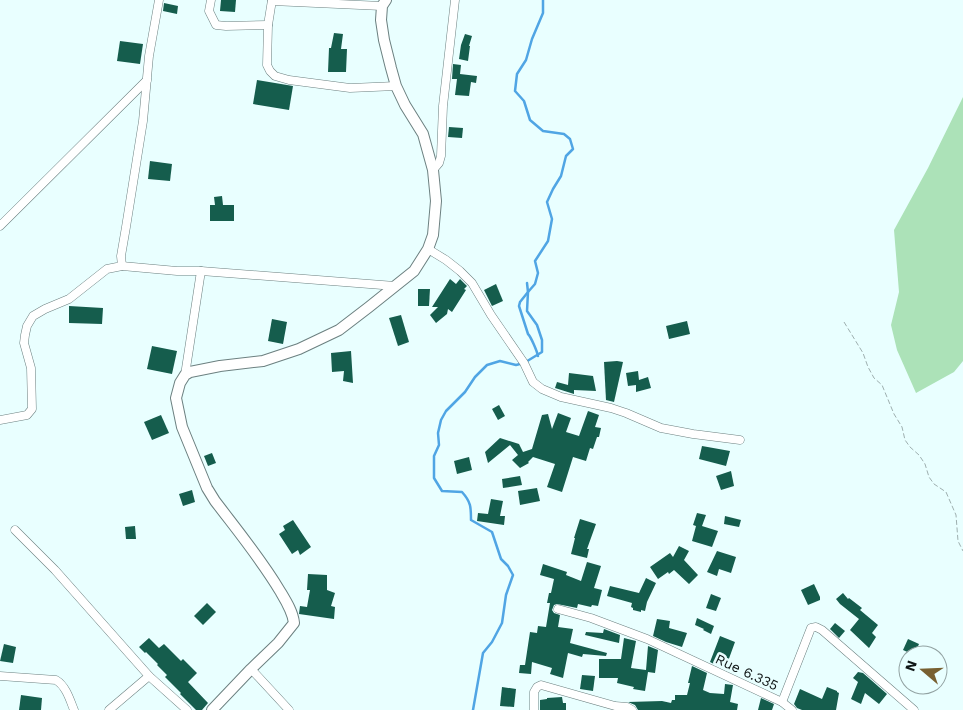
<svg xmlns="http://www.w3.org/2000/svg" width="963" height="710" viewBox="0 0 963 710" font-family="'Work Sans',sans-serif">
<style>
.green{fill:#ace2b8}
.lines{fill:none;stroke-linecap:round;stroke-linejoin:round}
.stream{stroke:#50a5e4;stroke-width:2.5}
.building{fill:#155d4d}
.street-casing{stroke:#6c8080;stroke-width:9}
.secondary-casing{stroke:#6c8080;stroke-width:12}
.path{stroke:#9eafaf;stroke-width:1;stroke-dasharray:5 2.5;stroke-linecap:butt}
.street{stroke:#fff;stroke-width:8}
.secondary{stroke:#fff;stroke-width:10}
.labels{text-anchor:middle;stroke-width:5;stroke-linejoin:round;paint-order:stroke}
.street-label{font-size:14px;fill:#101717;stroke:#e9ffff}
</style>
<rect width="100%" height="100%" fill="#e9ffff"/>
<!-- green -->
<polygon class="green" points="963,97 963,361 954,372 916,393 897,350 891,325 899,292 894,230 928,168"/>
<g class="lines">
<!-- stream -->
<g class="stream">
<path d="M 527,283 L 528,292 L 520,302 L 519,306 L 528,334 C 531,337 537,351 538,356"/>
<path d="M 473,710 L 483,653 L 492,642 L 502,623 L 506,595 L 513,575 L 508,566 L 501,559 L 492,532 L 471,520 C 471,507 471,502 462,492 L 442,491 L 434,478 L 434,456 L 439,445 L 438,433 L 441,420 L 446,411 L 465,392 L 475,377 L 487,365 L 500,361 L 516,365 L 524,363 L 542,352 L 542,340 L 537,325 L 527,311 L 528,292 L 535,284 L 538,273 L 535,261 L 548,241 L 552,219 L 547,202 L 553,189 L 561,176 L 566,156 L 573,149 L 570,139 L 564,134 L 543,131 L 530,120 L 524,101 L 515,91 L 517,74 L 526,60 L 532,39 L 543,13 L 543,0"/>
</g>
</g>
<!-- building -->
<g class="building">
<polygon points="221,0 236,0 235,12 220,11"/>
<polygon points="164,3 178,6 177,14 163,11"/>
<polygon points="334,33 343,34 341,49 347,49 346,72 328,72 329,48 331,48"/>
<polygon points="465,34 472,36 469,46 470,46 468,61 459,59 461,45"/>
<polygon points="120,41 143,44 140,64 117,61"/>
<polygon points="453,64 461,65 460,74 477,76 476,83 471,82 469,96 455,95 457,79 452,79"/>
<polygon points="257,80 293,86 289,110 253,104"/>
<polygon points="449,127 463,128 462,138 448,137"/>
<polygon points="150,161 172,164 170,181 148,179"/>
<polygon points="222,196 223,205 234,205 234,221 210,221 210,205 215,205 214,197"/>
<polygon points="450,279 456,284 460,279 467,286 464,289 466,290 452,312 448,309 447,314 436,323 430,315 438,307 432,307"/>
<polygon points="496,284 503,301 492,306 484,290"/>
<polygon points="418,289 430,289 429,306 418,306"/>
<polygon points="69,306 103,308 102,324 69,323"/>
<polygon points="401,315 409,342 398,346 389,318"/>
<polygon points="272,319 287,322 283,344 268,341"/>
<polygon points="687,321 690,334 669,339 666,326"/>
<polygon points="152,346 177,351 172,374 147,369"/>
<polygon points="351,351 353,383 343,381 344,371 332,372 331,353"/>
<polygon points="617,361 623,362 614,402 606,400 604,362"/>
<polygon points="638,371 639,380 648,377 651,388 636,392 636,385 628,386 626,373"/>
<polygon points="569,373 593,376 596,391 574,390 574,394 555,388 557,382 568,385"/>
<polygon points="499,405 505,416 498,420 492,409"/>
<polygon points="588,411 599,415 595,427 601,428 599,437 597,437 593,449 590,448 586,461 573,457 562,492 547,487 555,464 533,457 528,462 529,463 520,468 512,460 518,455 510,445 488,463 485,452 500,438 519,444 523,452 532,449 542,415 548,414 552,429 558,413 571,418 566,432 579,436"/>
<polygon points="161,415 169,433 152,440 144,422"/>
<polygon points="702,446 730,451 726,466 699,459"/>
<polygon points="212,453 216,463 208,466 204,456"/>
<polygon points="469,457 472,470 457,474 454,461"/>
<polygon points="731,471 734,486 721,490 716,476"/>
<polygon points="520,476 522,485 503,488 502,479"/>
<polygon points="537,488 540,501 520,505 518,491"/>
<polygon points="192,490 195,502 183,506 179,494"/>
<polygon points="491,499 503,501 500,516 505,516 504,525 477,521 478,513 488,514"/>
<polygon points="697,513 706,515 702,526 718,531 712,547 692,541 696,526 693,525"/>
<polygon points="725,516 741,520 739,527 724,524"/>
<polygon points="580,519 596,524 587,549 589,549 587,558 571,554 575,538 574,538"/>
<polygon points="293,520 311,547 300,555 298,550 292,554 279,534 285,530 283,526"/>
<polygon points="135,526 136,539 126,539 125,527"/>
<polygon points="679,546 689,551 684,560 698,575 689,584 674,570 669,574 668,572 658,579 650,567 670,553 673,557"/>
<polygon points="717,551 736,557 731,573 719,569 717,576 707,572"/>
<polygon points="587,562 601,566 594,588 602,590 598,606 592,605 591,607 578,604 577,608 557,604 554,605 552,610 554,613 560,615 558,627 573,629 570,643 607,653 606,656 583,654 582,657 568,653 563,678 550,674 552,668 532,662 531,674 519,673 520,665 525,665 530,632 537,633 538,626 546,627 550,603 547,603 549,593 551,593 554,579 540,575 543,564 567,572 566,575 581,581"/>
<polygon points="308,574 327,575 327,590 335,593 331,606 335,607 334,619 299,614 300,606 307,607 310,590 307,590"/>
<polygon points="646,578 656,583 647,602 645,611 641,610 641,612 633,610 633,608 631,607 632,603 607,596 610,586 639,593"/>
<polygon points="814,584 820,597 820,600 808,605 801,590"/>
<polygon points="843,593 848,599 849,598 862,608 860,610 878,625 872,633 876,637 869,648 850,630 859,619 840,604 836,599"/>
<polygon points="711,594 721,598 716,611 706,608"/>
<polygon points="207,603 216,612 203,625 194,616"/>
<polygon points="697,618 714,626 711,634 703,630 704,629 695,625"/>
<polygon points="657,619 670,621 669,628 687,633 682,647 666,642 653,636"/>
<polygon points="835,623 845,631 839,638 830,629"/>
<polygon points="604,629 620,635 619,643 585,635 586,632 603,633"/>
<polygon points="720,636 735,642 727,664 718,660 716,665 710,662"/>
<polygon points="149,638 159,648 164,644 181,661 183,659 197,673 188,682 208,703 202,710 196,710 180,694 181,693 165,677 167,675 157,665 158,664 146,652 145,653 139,647"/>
<polygon points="624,638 636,641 631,668 646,670 648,646 658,650 655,673 648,672 645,691 633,689 634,687 617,683 618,678 599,678 599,659 621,659"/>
<polygon points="908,639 919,644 914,655 903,650"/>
<polygon points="4,644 16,647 13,663 0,661"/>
<polygon points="692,666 707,673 703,690 710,693 724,694 725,684 733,685 730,702 738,704 737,710 638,710 635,705 628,702 662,701 671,703 672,700 675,700 675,695 687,695 690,683 688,683"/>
<polygon points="858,672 863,673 887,694 879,704 865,693 861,704 851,699 858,682 853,678"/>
<polygon points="582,675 595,676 593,691 580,689"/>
<polygon points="502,687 516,689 514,707 500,706"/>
<polygon points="827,687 837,691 837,692 839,693 836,710 802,710 797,708 794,704 800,689 822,699"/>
<polygon points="21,695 42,698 41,710 19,710"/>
<polygon points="562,697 563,703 566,703 566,710 540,710 540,700 547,699 547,698"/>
<polygon points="761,698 774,704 772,710 758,710"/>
</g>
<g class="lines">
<defs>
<g id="street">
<polyline points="211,0 209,11 216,25 226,26 268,25"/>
<polyline points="272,0 268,25 267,65 270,71 275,76 289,80 350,88 396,86"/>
<polyline points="272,1 382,6"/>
<polyline points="433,170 439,163 441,156 443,106 455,0"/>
<polyline points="0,226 147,80"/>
<polyline points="428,249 446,260 460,271 472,283 491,315 524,363 533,382 542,389 561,397 611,408 626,413 661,428 693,434 740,440"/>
<polyline points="122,266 177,271 201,271 185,375"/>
<polyline points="201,271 395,286"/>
<polyline points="0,420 27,415 32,409 31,368 24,343 25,335 27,326 33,316 45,309 69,299 107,269 122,266 121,256 126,227 143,121 149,56 159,0"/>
<polyline points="15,530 55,570 149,676"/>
<polyline points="558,609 591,618 647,639 782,702 811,628 816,627 822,630 914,710"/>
<polyline points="251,669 289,710"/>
<path d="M 0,676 L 56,680 C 66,686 70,700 74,710"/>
<polyline points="782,702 792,710"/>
<polyline points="109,710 149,676 187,710"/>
<polyline points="534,710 534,692 537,687 541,685 615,706 627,707 632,710"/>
</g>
<path id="secondary" d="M 212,710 L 251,669 L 278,643 L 294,623 C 293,612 286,601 280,591 C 261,559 237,530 215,501 L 207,488 L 182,427 L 176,398 L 180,383 L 185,375 L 190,372 L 220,366 L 263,361 L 299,349 L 339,330 L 369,307 L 414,271 L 428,249 L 433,235 L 436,201 L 433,170 L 423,134 L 405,105 L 396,86 L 391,68 L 384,40 L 381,20 L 382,6 L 386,0"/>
</defs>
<!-- street casing -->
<use href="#street" class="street-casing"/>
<!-- secondary casing -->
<use href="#secondary" class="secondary-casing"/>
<!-- path -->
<polyline class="path" points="844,322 863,353 868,367 874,378 882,385 894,414 902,427 905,440 910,447 919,455 925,464 929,477 934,484 946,492 956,515 958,541 963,551"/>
<!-- street -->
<use href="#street" class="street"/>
<!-- secondary -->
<use href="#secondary" class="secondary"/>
</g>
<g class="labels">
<!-- street labels -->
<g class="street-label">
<text transform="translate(747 672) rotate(25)" y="5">Rue 6.335</text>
</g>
</g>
<!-- north arrow -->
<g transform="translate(923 670) rotate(289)"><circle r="24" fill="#e9ffff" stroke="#92a2a2"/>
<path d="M0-4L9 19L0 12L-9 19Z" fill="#786031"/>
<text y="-8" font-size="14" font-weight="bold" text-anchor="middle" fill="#101717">N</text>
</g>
</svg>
